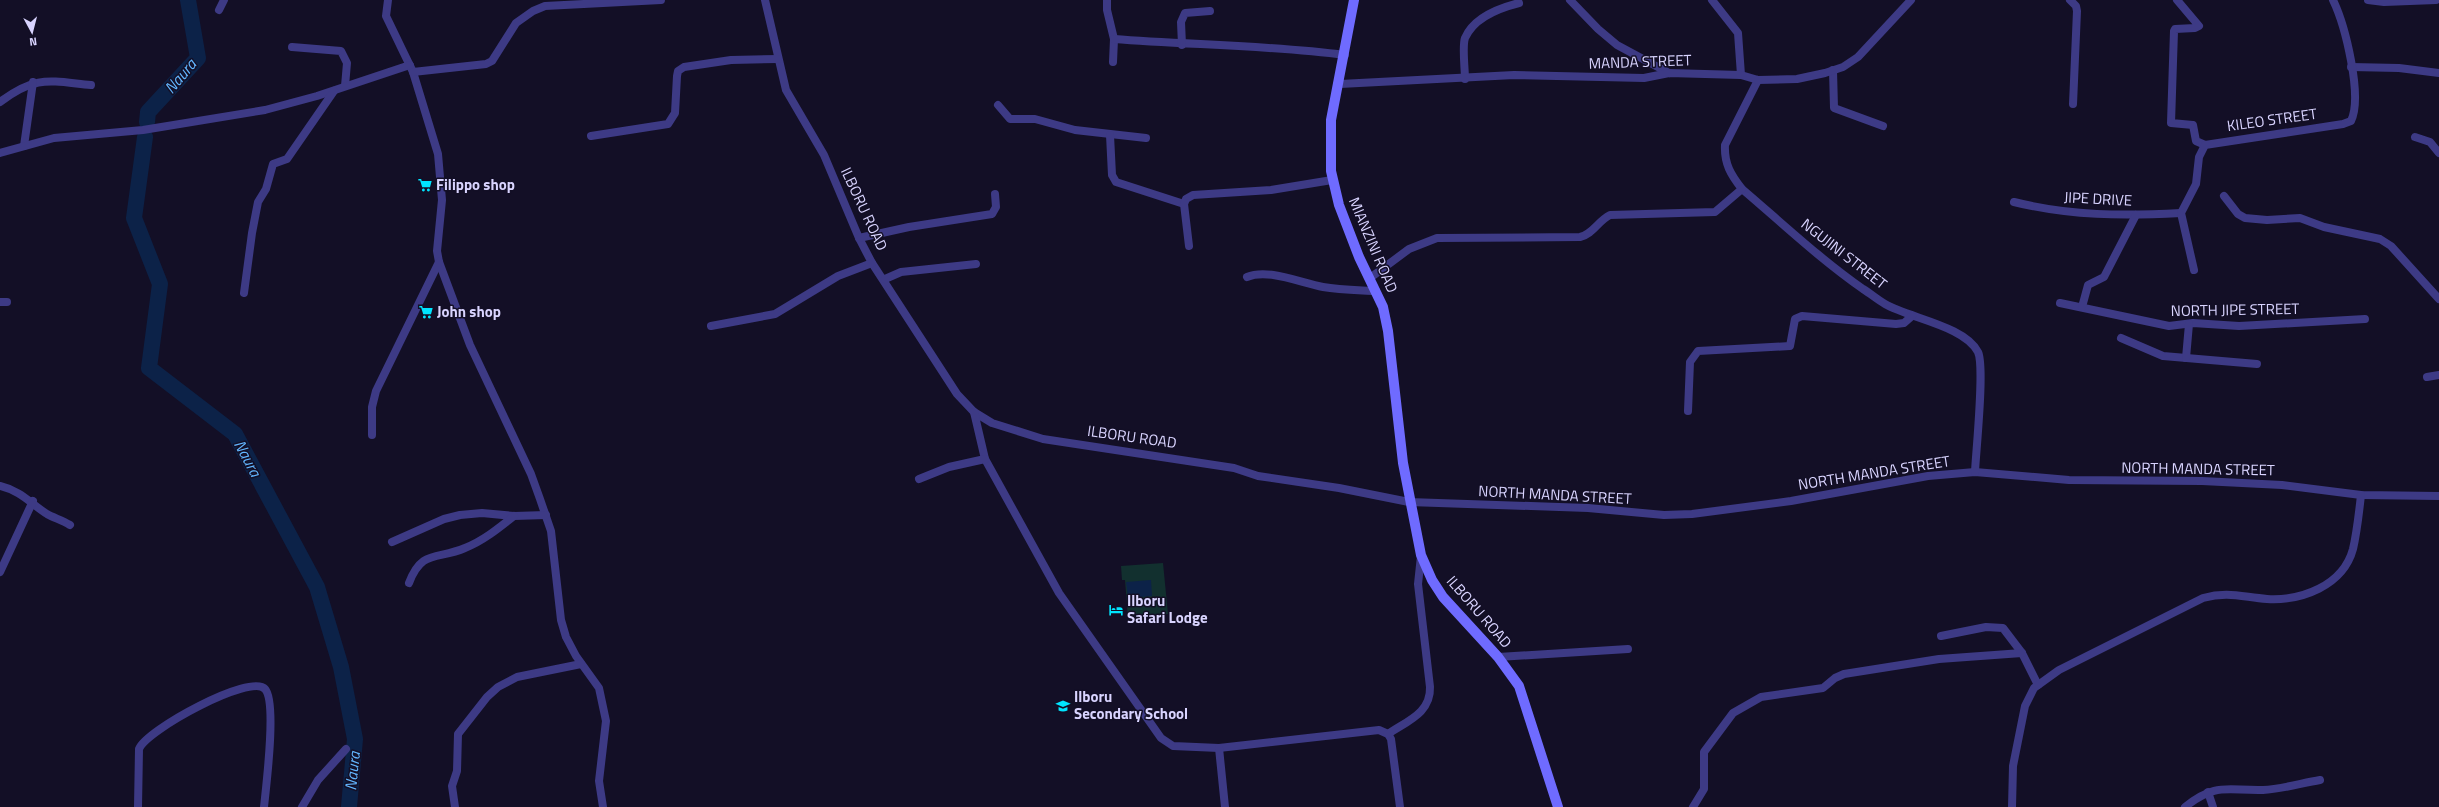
<svg xmlns="http://www.w3.org/2000/svg" width="2439" height="807" viewBox="0 0 2439 807" font-family="'Titillium Web',sans-serif">
<style>
.green{fill:#12302f}
.water{fill:#0c2248}
.lines{fill:none;stroke-linecap:round;stroke-linejoin:round}
.river{stroke:#0c2248;stroke-width:16}
.street{stroke:#3d3a85;stroke-width:8}
.secondary{stroke:#6f6bff;stroke-width:10}
.labels{text-anchor:middle;stroke-width:3;stroke-linejoin:round;paint-order:stroke}
.street-label{font-size:15px;fill:#d9d4ff;stroke:#130f26}
.poi-label{font-size:15px;font-weight:bold;fill:#d9d4ff;stroke:#130f26;text-anchor:start}
.water-label{font-size:16px;font-style:italic;fill:#62b6ff;stroke:#130f26}
</style>
<rect width="100%" height="100%" fill="#130f26"/>
<!-- green -->
<polygon class="green" points="1163,563 1168,614 1128,619 1125,580 1122,580 1121,566"/>
<!-- water -->
<polygon class="water" points="1151,580 1152,596 1128,598 1126,582"/>
<g class="lines">
<!-- river -->
<g class="river">
<polyline points="147,122 148,112 198,58 188,0"/>
<polyline points="145,137 134,218 160,284 149,368 235,434 317,587 341,667 355,739 349,807"/>
</g>
<!-- street -->
<g class="street">
<polyline points="388,0 386,16 413,72 438,154 442,200 437,251 439,262 470,345 531,474 540,499 551,531 561,620 566,637 576,656 599,688 606,721 599,781 603,807"/>
<polyline points="765,0 786,90 824,155 859,238 872,263 957,394 974,412 992,423 1043,439 1234,468 1258,476 1339,488 1409,502 1588,508 1664,515 1692,514 1791,501 1928,476 1975,472 2069,480 2202,481 2282,485 2361,495 2439,496"/>
<polyline points="1107,0 1107,10 1114,39 1113,62"/>
<polyline points="1570,0 1598,29 1617,45 1669,73"/>
<polyline points="1712,0 1738,33 1741,75"/>
<polyline points="2070,0 2076,6 2077,11 2073,104"/>
<polyline points="2177,0 2199,26 2195,28 2175,29 2174,31 2171,123 2193,125 2196,141 2205,145"/>
<polyline points="2368,0 2384,2 2436,0"/>
<polyline points="219,10 224,0"/>
<path d="M 1114,39 C 1191,45 1268,45 1345,55"/>
<polyline points="1182,45 1181,22 1185,13 1210,11"/>
<polyline points="292,47 341,51 347,63 345,86"/>
<polyline points="2351,67 2399,68 2439,73"/>
<polyline points="1833,70 1834,108 1883,126"/>
<polyline points="413,72 486,64 492,61 516,23 533,11 545,6 661,0"/>
<path d="M 1465,79 C 1465,69 1462,46 1465,38 C 1474,17 1499,8 1519,3"/>
<path d="M 1758,80 L 1725,145 C 1724,164 1731,175 1742,189 C 1782,223 1820,259 1863,289 C 1871,294 1878,300 1885,304 C 1909,318 1965,326 1978,352 C 1985,367 1976,450 1975,472"/>
<polyline points="1340,84 1514,75 1644,78 1669,73 1741,75 1758,80 1797,79 1825,73 1843,67 1858,57 1911,0"/>
<path d="M 0,102 C 36,75 49,81 91,85"/>
<polyline points="998,105 1010,119 1035,119 1075,130 1146,138"/>
<polyline points="1110,135 1112,175 1116,182 1184,204"/>
<polyline points="591,136 668,124 675,113 677,76 678,71 684,67 731,60 778,59"/>
<polyline points="2415,137 2430,142 2439,153"/>
<polyline points="24,146 33,82"/>
<polyline points="0,153 54,138 143,130 265,110 317,96 410,65"/>
<polyline points="2224,196 2238,214 2245,218 2267,220 2300,218 2324,227 2380,239 2391,246 2439,299"/>
<path d="M 2014,202 C 2070,216 2123,216 2181,213"/>
<polyline points="859,238 909,227 992,214 996,207 995,194"/>
<polyline points="1189,246 1184,204 1186,199 1193,195 1271,190 1332,180"/>
<path d="M 2194,270 L 2181,213 L 2196,184 L 2199,157 L 2205,145 L 2343,124 L 2351,121 C 2363,96 2345,25 2333,0"/>
<path d="M 1247,277 C 1268,268 1301,283 1323,287 C 1340,290 1358,290 1376,291"/>
<path d="M 1370,278 L 1409,249 L 1437,238 L 1580,237 C 1593,234 1598,221 1610,215 L 1715,212 L 1742,189"/>
<polyline points="885,279 901,272 976,264"/>
<polyline points="244,293 252,233 258,202 266,189 273,164 287,159 334,91"/>
<polyline points="0,302 7,302"/>
<polyline points="2060,303 2169,326 2193,323 2239,326 2365,319"/>
<polyline points="2082,307 2088,285 2104,277 2136,215"/>
<polyline points="711,326 775,314 838,276 872,263"/>
<polyline points="2121,338 2163,356 2257,364"/>
<polyline points="2186,358 2189,324"/>
<polyline points="2427,377 2439,375"/>
<polyline points="1688,411 1690,362 1698,351 1790,346 1795,319 1802,316 1896,324 1904,323 1912,316"/>
<polyline points="974,412 985,459 1059,593 1161,738 1173,746 1219,748 1379,730 1388,734 1391,739 1400,807"/>
<polyline points="372,435 372,407 376,391 439,262"/>
<polyline points="919,479 949,467 985,459"/>
<path d="M 0,486 C 21,491 30,503 47,514 C 54,518 62,520 70,525"/>
<polyline points="392,542 444,519 460,515 482,513 514,516 546,515"/>
<polyline points="0,572 33,501"/>
<path d="M 409,583 C 422,549 437,560 465,548 C 483,541 499,528 514,516"/>
<polyline points="1941,636 1986,627 2003,628 2022,653 2038,685"/>
<polyline points="1498,657 1628,649"/>
<path d="M 1388,734 C 1407,721 1431,713 1430,687 L 1418,584 L 1421,556"/>
<polyline points="1219,748 1225,807"/>
<polyline points="2208,792 2213,807"/>
<path d="M 138,807 L 139,749 C 146,730 251,673 265,689 C 277,702 266,787 264,807"/>
<polyline points="302,807 318,780 346,749"/>
<polyline points="455,807 452,786 457,771 458,734 487,697 498,687 517,677 581,664"/>
<polyline points="1693,807 1704,789 1704,752 1733,713 1761,697 1823,688 1835,678 1844,674 1939,659 2022,653"/>
<path d="M 2012,807 L 2013,766 L 2025,706 L 2034,688 L 2059,670 L 2203,598 C 2228,591 2242,597 2267,599 C 2301,601 2343,586 2353,549 C 2357,532 2359,513 2361,495"/>
<path d="M 2185,807 C 2216,782 2227,791 2263,790 C 2282,789 2302,783 2320,780"/>
</g>
<!-- secondary -->
<polyline class="secondary" points="1354,0 1331,120 1331,171 1339,205 1359,257 1383,307 1388,331 1403,463 1421,555 1432,580 1443,597 1498,657 1519,686 1558,807"/>
</g>
<!-- icons -->
<defs>
<symbol id="supermarket-bare" viewBox="-9 -9 18 18"><path d="M-6-5.5h2.5l.6 2H6L4.5 2H-2.5L-4.4-4H-6ZM-1.5 3.2a1.3 1.3 0 1 0 .1 0ZM3 3.2a1.3 1.3 0 1 0 .1 0Z" fill="#00e5ff" stroke="#130f26" stroke-width="2.5" paint-order="stroke"/></symbol>
<symbol id="hotel-bare" viewBox="-9 -9 18 18"><path d="M-6-4.5h1.5V1H6V5H4.5V3h-9V5H-6ZM-4 0a1.8 1.8 0 1 1 3.6 0ZM.5 0V-2.5h3Q6-2.5 6 0Z" fill="#00e5ff" stroke="#130f26" stroke-width="2.5" paint-order="stroke"/></symbol>
<symbol id="school-bare" viewBox="-9 -9 18 18"><path d="M0-5L7-2L0 1L-7-2ZM-4 1L0 2.5L4 1V4Q0 6-4 4Z" fill="#00e5ff" stroke="#130f26" stroke-width="2.5" paint-order="stroke"/></symbol>
</defs>
<g fill-rule="evenodd">
<use href="#supermarket-bare" x="415" y="175" width="20" height="20"/>
<use href="#supermarket-bare" x="416" y="302" width="20" height="20"/>
<use href="#hotel-bare" x="1106" y="600" width="20" height="20"/>
<use href="#school-bare" x="1053" y="696" width="20" height="20"/>
</g>
<g class="labels">
<!-- street labels -->
<g class="street-label">
<text transform="translate(1640 62) rotate(-2)" y="5">MANDA STREET</text>
<text transform="translate(2272 120) rotate(-8)" y="5">KILEO STREET</text>
<text transform="translate(2098 199) rotate(3)" y="5">JIPE DRIVE</text>
<text transform="translate(864 209) rotate(65)" y="5">ILBORU ROAD</text>
<text transform="translate(1373 245) rotate(67)" y="5">MIANZINI ROAD</text>
<text transform="translate(1844 254) rotate(38)" y="5">NGUJINI STREET</text>
<text transform="translate(2235 310) rotate(-1)" y="5">NORTH JIPE STREET</text>
<text transform="translate(1132 437) rotate(8)" y="5">ILBORU ROAD</text>
<text transform="translate(2198 469) rotate(1)" y="5">NORTH MANDA STREET</text>
<text transform="translate(1874 473) rotate(-9)" y="5">NORTH MANDA STREET</text>
<text transform="translate(1555 495) rotate(3)" y="5">NORTH MANDA STREET</text>
<text transform="translate(1479 612) rotate(49)" y="5">ILBORU ROAD</text>
</g>
<!-- poi labels -->
<g class="poi-label">
<text x="436" y="190">Filippo shop</text>
<text x="437" y="317">John shop</text>
<text x="1127" y="606">Ilboru<tspan x="1127" dy="17">Safari Lodge</tspan></text>
<text x="1074" y="702">Ilboru<tspan x="1074" dy="17">Secondary School</tspan></text>
</g>
<!-- water labels -->
<g class="water-label">
<text transform="translate(180 76) rotate(-50)" y="6">Naura</text>
<text transform="translate(248 458) rotate(62)" y="6">Naura</text>
<text transform="translate(352 771) rotate(-84)" y="6">Naura</text>
</g>
</g>
<!-- north arrow -->
<g transform="translate(32 32) rotate(173)" stroke="#130f26" stroke-width="3" paint-order="stroke">
<path d="M0-3L7 15L0 10L-7 15Z" fill="#d9d4ff"/>
<text y="-6" font-size="11" font-weight="bold" text-anchor="middle" fill="#d9d4ff">N</text>
</g>
</svg>
